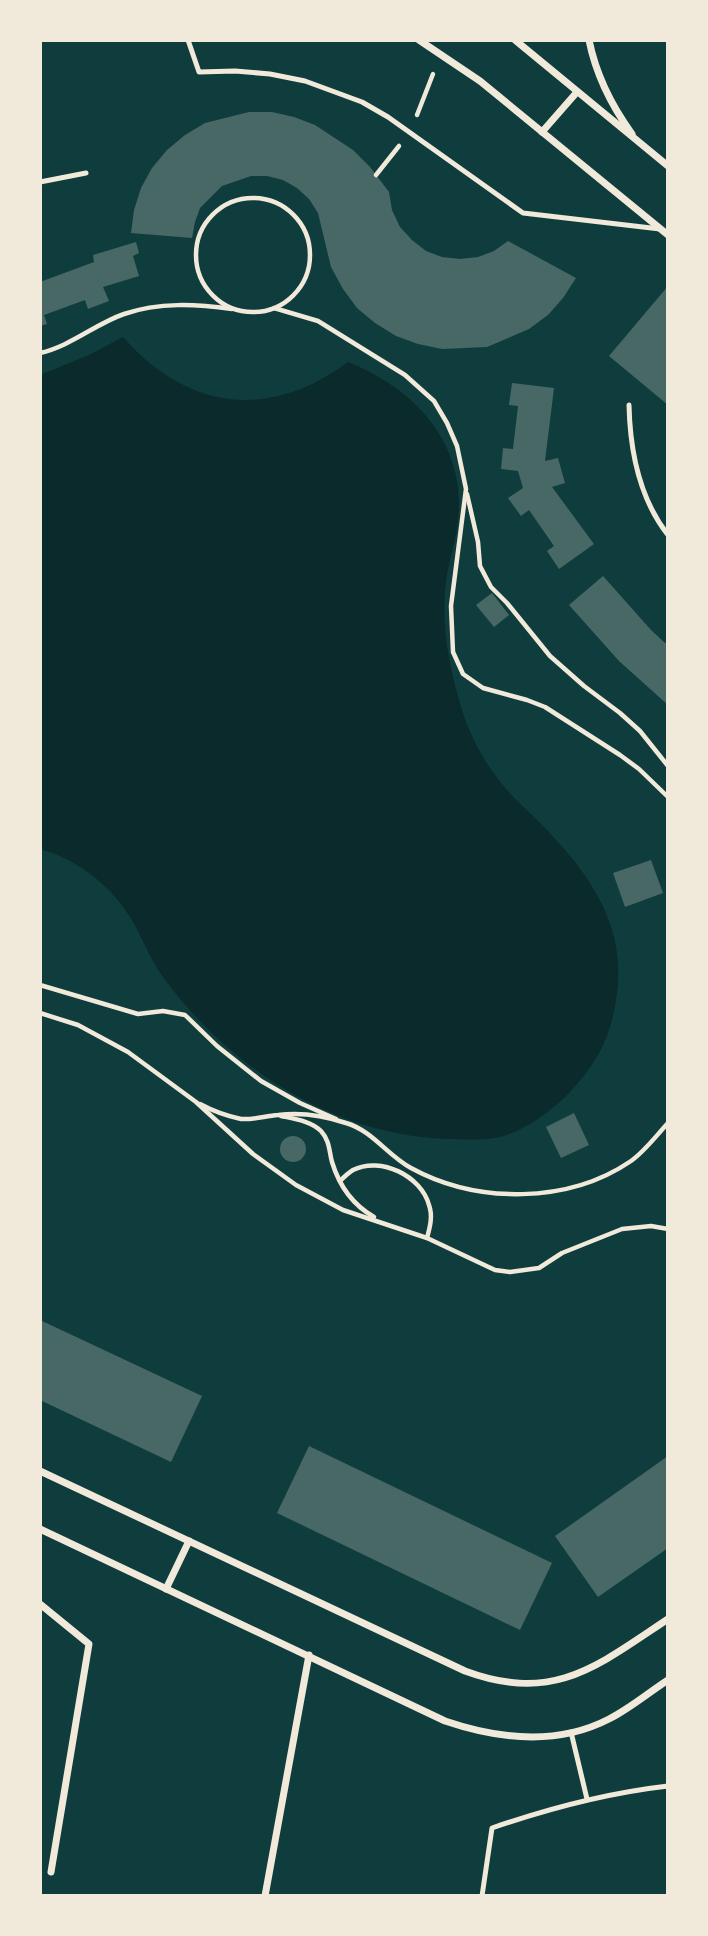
<svg xmlns="http://www.w3.org/2000/svg" width="708" height="1936" viewBox="0 0 708 1936" font-family="Arial,sans-serif">
<style>
.water{fill:#0a2a2b}
.building{fill:#486865}
.lines{fill:none;stroke-linecap:round;stroke-linejoin:round}
.path{stroke:#f1e9da;stroke-width:4.5}
.service{stroke:#f1e9da;stroke-width:5}
.minor{stroke:#f1e9da;stroke-width:7}
</style>
<rect width="100%" height="100%" fill="#0f3d3e"/>
<!-- water -->
<path class="water" d="M 123,337 C 187,410 269,421 348,362 C 410,387 461,436 459,509 C 458,537 447,563 445,591 C 442,628 449,667 460,703 C 468,732 482,759 501,783 C 512,797 525,808 538,821 C 583,866 623,917 618,984 C 615,1013 609,1039 593,1063 C 573,1094 537,1127 500,1137 C 485,1140 470,1140 455,1139 C 341,1139 233,1071 166,981 C 152,963 144,942 133,922 C 113,887 79,860 40,849 L 40,375 L 89,355 Z"/>
<!-- building -->
<g class="building">
<polygon points="249,112 272,112 294,117 315,125 353,150 370,167 389,192 392,210 400,227 412,240 426,251 442,257 460,259 478,257 494,251 508,241 576,278 563,298 548,315 529,329 487,347 442,349 418,344 396,336 375,323 357,308 343,289 331,267 318,213 309,199 297,188 283,180 267,176 251,176 222,186 200,208 195,222 192,238 131,233 134,210 141,188 152,168 167,150 185,135 205,123"/>
<polygon points="136,242 139,253 133,256 139,276 103,287 109,301 88,309 85,300 44,315 47,324 40,326 40,282 94,262 93,255"/>
<polygon points="668,286 668,405 609,356"/>
<polygon points="512,383 554,388 545,461 558,458 565,483 552,487 594,544 559,569 547,551 554,546 529,510 521,516 508,498 523,488 518,471 501,469 503,448 513,449 518,406 509,405"/>
<polygon points="603,576 651,630 665,643 668,640 668,705 619,661 569,605"/>
<polygon points="492,593 509,615 494,627 476,605"/>
<polygon points="651,860 663,893 625,907 613,873"/>
<polygon points="574,1113 589,1145 561,1158 546,1127"/>
<circle cx="293" cy="1149" r="13"/>
<polygon points="40,1320 202,1396 171,1462 40,1400"/>
<polygon points="309,1446 552,1563 520,1630 277,1513"/>
<polygon points="668,1456 668,1548 598,1597 555,1536"/>
</g>
<g class="lines">
<!-- path -->
<g class="path">
<polyline points="417,115 433,74"/>
<polyline points="376,175 399,146"/>
<circle cx="253" cy="255" r="57"/>
<polyline points="274,308 318,321 405,375 434,401 447,423 457,446 466,489 451,606 453,652 463,674 483,688 527,700 545,707 620,755 639,769 668,797"/>
<path d="M 40,353 C 71,346 95,324 124,314 C 159,302 196,304 232,309"/>
<polyline points="467,494 478,542 480,566 491,587 507,603 550,656 584,686 620,713 640,731 668,766"/>
<polyline points="40,985 138,1014 163,1011 185,1015 217,1046 261,1081 300,1103 336,1119"/>
<polyline points="40,1013 78,1025 128,1052 196,1102 253,1154 296,1185 343,1210 427,1238 495,1270 510,1272 539,1268 562,1253 622,1229 651,1226 668,1229"/>
<path d="M 200,1104 C 213,1111 227,1116 241,1119 C 254,1120 265,1116 278,1115 C 300,1112 325,1116 346,1123 C 373,1131 387,1155 411,1168 C 477,1204 568,1204 631,1161 C 645,1151 656,1136 668,1123"/>
<path d="M 281,1116 C 295,1119 311,1121 321,1131 C 330,1141 329,1151 332,1162 C 339,1185 353,1205 374,1217"/>
<path d="M 340,1181 C 344,1177 348,1173 353,1170 C 381,1156 421,1176 429,1205 C 433,1216 430,1227 427,1238"/>
</g>
<!-- service -->
<g class="service">
<polyline points="188,40 199,72 235,71 270,74 305,81 362,102 388,117 523,213 660,229"/>
<polyline points="40,182 86,173"/>
<path d="M 629,405 C 630,451 639,498 668,535"/>
<polyline points="571,1732 587,1799"/>
<path d="M 482,1896 L 492,1828 C 550,1808 607,1793 668,1786"/>
</g>
<!-- minor -->
<g class="minor">
<polyline points="419,40 480,81 668,235"/>
<polyline points="515,40 668,166"/>
<path d="M 589,40 C 596,75 611,105 632,134"/>
<polyline points="542,132 577,92"/>
<path d="M 40,1471 L 465,1671 C 554,1704 597,1666 668,1619"/>
<path d="M 40,1529 L 445,1721 C 498,1739 557,1746 609,1719 C 629,1709 648,1693 668,1680"/>
<polyline points="166,1589 189,1541"/>
<polyline points="40,1604 89,1644 51,1872"/>
<polyline points="265,1896 309,1655"/>
</g>
</g>
<!-- border -->
<rect width="708" height="1936" fill="none" stroke="#f1e9da" stroke-width="84"/>
</svg>
